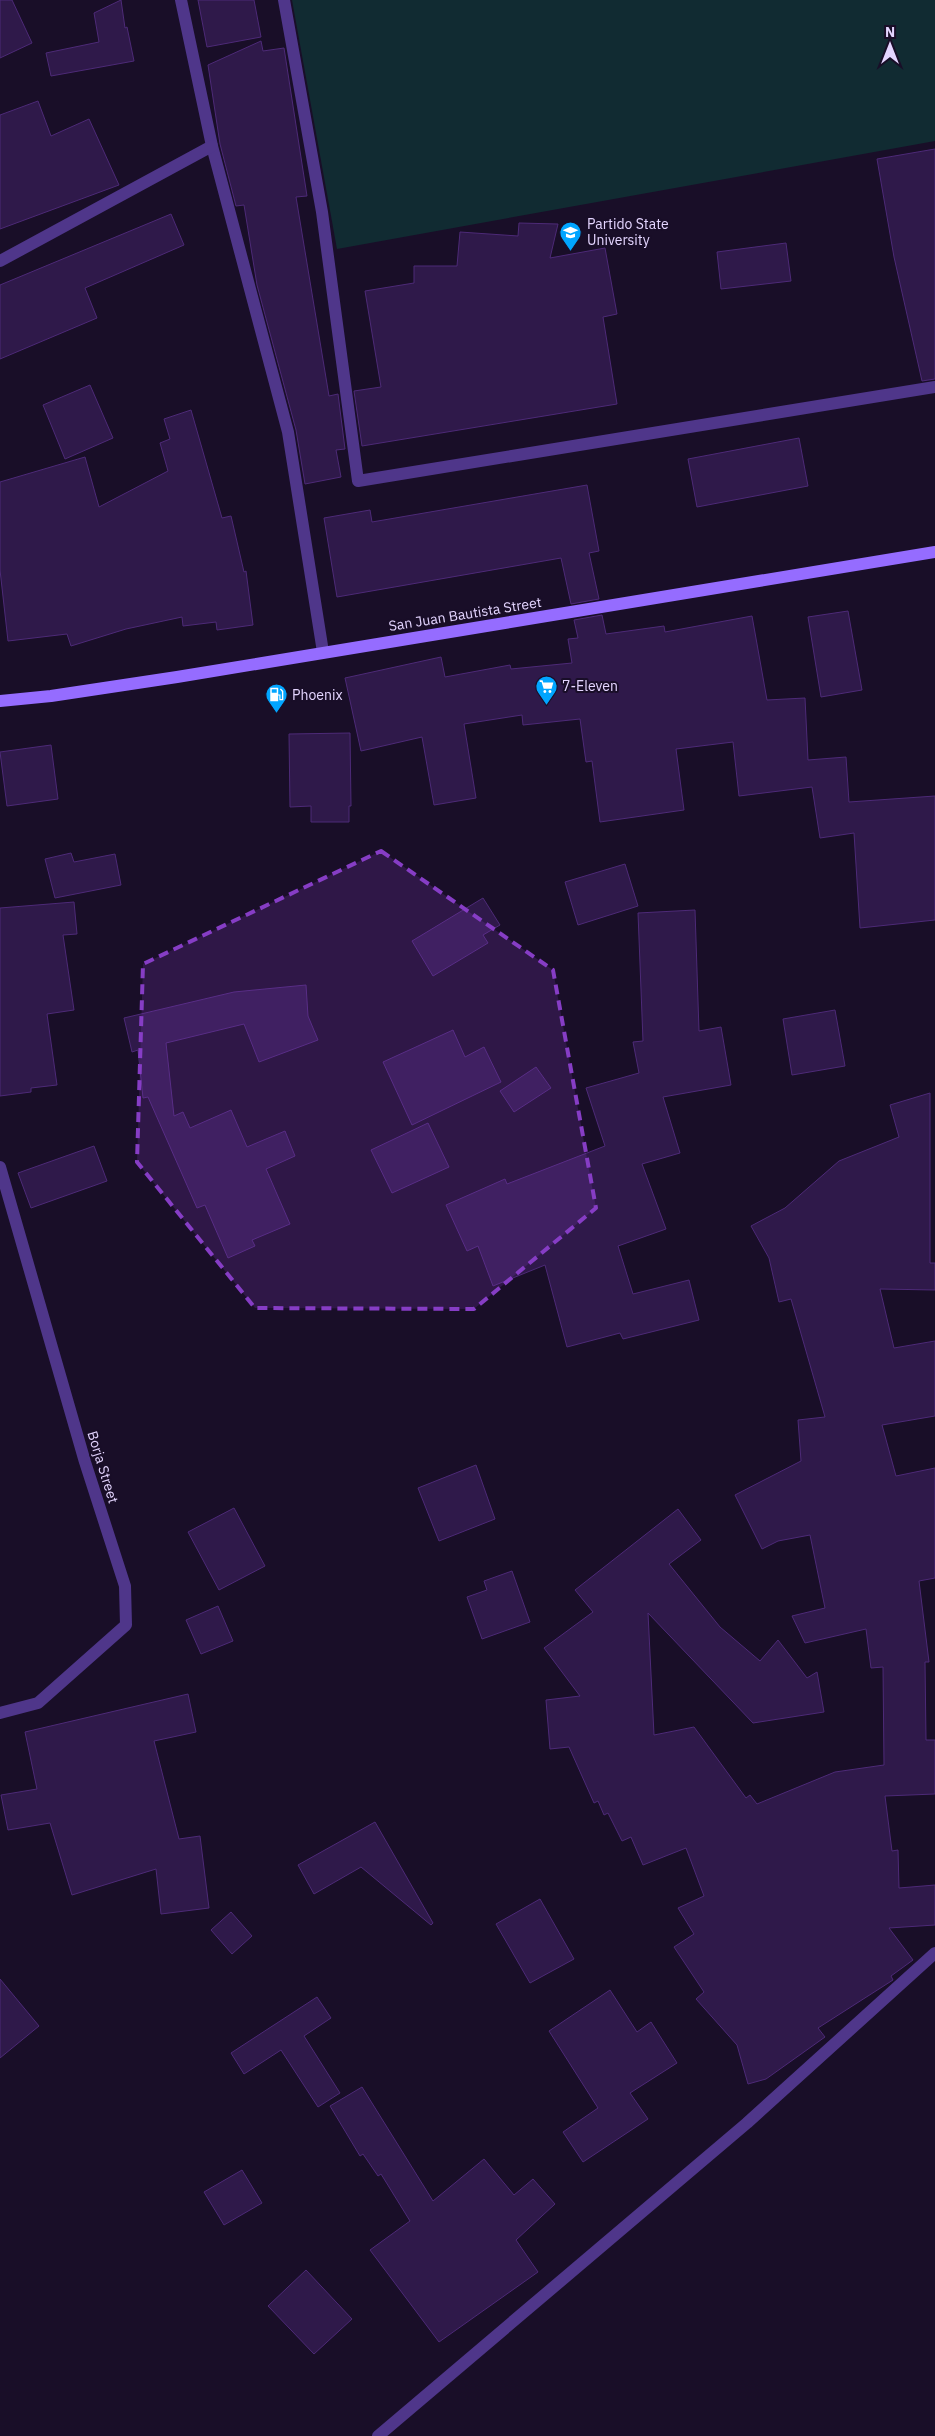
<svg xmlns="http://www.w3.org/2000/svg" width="935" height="2436" viewBox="0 0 935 2436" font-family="'IBM Plex Sans',sans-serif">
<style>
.green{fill:#112b32}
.building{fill:#2f194a;stroke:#4d2a77}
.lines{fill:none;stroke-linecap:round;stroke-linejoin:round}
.lane{stroke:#4f368a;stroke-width:12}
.street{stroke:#4f368a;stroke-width:12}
.secondary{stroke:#956cff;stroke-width:12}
.marked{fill:#863dc5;fill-opacity:0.2;stroke:#863dc5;stroke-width:4;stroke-dasharray:10 6;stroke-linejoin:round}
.labels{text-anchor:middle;stroke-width:4;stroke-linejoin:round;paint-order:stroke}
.poi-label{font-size:14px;fill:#e4d5ff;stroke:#190e28;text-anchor:start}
.street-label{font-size:14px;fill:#e4d5ff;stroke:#190e28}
</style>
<rect width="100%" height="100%" fill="#190e28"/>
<!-- green -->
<polygon class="green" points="292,0 935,0 935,141 337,249"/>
<!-- building -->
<g class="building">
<polygon points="0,0 12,0 32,43 0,58"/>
<polygon points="121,0 125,28 127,27 134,61 51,76 46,53 99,42 94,13"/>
<polygon points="198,0 254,0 261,37 207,47"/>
<polygon points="261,41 263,51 284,48 307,196 296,197 329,396 338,394 345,449 336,450 341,477 305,484 296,430 257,285 244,205 236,206 220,144 208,65"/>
<polygon points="38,101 51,136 89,119 119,185 0,229 0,115"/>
<polygon points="935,149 935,379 922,381 894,257 877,159"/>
<polygon points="171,214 184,245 85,288 97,318 0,359 0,285"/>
<polygon points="519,223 558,224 550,258 605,248 617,314 603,317 617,404 362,446 354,391 381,387 365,291 414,283 414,266 457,266 460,232 518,236"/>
<polygon points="786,243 791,281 721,289 717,252"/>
<polygon points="90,385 113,438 65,459 43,405"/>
<polygon points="191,410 222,518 231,516 244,572 246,571 253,625 217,630 216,622 183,626 182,617 126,629 71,646 67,634 8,641 0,570 0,482 85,457 99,507 168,471 160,443 170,439 164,419"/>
<polygon points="799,438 808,486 697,507 688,459"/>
<polygon points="587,485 599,551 589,553 599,599 571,604 561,558 337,597 324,518 370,510 372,522"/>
<polygon points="848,611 862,690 821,697 808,617"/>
<polygon points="602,615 606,634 664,626 665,632 752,616 767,700 805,698 808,760 846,757 849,802 935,796 935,920 860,928 854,833 820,838 812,787 739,796 733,742 676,749 684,810 600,822 592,761 586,762 580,719 523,725 522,715 464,724 476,798 434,805 422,737 361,751 345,678 441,657 445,677 510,665 511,669 572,663 568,639 578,638 574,620"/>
<polygon points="350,733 351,806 349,806 349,822 311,822 311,806 290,807 289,734"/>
<polygon points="51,745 58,799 7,806 0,752"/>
<polygon points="71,853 74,862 115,854 121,885 55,898 45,859"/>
<polygon points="625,864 638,906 578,925 565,882"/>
<polygon points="483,898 500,925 483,935 488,943 433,976 412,941"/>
<polygon points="74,902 77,934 63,935 74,1010 47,1014 57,1085 31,1088 31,1092 0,1096 0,908"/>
<polygon points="695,910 699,1031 721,1027 731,1085 663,1097 680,1153 642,1164 666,1229 618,1246 633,1294 689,1280 699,1320 623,1339 620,1333 567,1347 545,1265 493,1286 478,1246 467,1251 446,1205 505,1179 507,1184 605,1146 586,1088 639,1073 633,1042 643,1041 638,913"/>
<polygon points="306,985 308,1016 318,1040 259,1062 244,1024 166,1043 174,1116 183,1112 190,1128 231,1110 247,1147 285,1131 295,1156 266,1169 290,1224 252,1240 255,1246 228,1258 205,1205 197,1208 148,1097 143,1098 138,1050 132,1052 124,1018 234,992"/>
<polygon points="835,1010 845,1066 792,1075 783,1019"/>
<polygon points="453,1030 465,1057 484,1047 501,1082 412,1125 383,1062"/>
<polygon points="536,1067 551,1088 514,1112 500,1091"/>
<polygon points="930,1093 930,1263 935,1263 935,1290 880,1289 894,1348 935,1341 935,1416 882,1425 896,1476 935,1468 935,1578 919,1581 929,1662 925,1662 926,1740 935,1740 935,1794 885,1796 892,1851 898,1850 899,1888 935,1885 935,1925 889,1928 913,1960 891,1976 893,1980 818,2028 825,2037 766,2079 748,2084 737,2045 696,1999 704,1992 674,1947 694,1934 678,1908 704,1896 686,1848 643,1865 631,1837 622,1841 608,1813 604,1815 598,1801 594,1803 569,1747 550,1749 546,1700 580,1696 544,1648 593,1612 575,1590 678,1509 701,1540 669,1564 720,1627 760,1661 778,1640 807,1678 817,1672 824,1712 753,1723 648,1613 654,1735 694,1727 746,1798 750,1795 757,1804 835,1772 884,1765 883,1667 871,1668 866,1629 805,1643 792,1616 825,1608 810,1535 778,1541 762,1549 735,1495 801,1461 798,1420 825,1417 791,1299 779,1302 769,1258 751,1226 785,1208 839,1161 899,1137 890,1105"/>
<polygon points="428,1123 449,1167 392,1193 371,1150"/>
<polygon points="94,1146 107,1181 31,1208 18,1173"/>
<polygon points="476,1465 495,1519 439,1541 418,1488"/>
<polygon points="234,1508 265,1566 219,1590 188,1532"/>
<polygon points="512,1571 530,1622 482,1639 467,1597 487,1590 484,1581"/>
<polygon points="218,1606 233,1641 201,1654 186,1620"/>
<polygon points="188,1694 196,1732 154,1741 179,1839 200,1836 209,1908 161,1914 156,1869 72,1895 50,1823 8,1830 1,1795 37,1789 25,1732"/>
<polygon points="375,1822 433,1923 431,1925 361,1867 314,1894 298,1865"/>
<polygon points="540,1899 574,1959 530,1983 496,1924"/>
<polygon points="231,1912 252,1936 232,1954 211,1930"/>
<polygon points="0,1979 39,2026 0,2058"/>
<polygon points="610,1990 637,2032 651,2022 677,2063 630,2093 648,2119 583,2162 563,2132 598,2108 549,2031"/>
<polygon points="317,1997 331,2018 304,2036 340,2093 318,2107 281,2050 244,2074 231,2053"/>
<polygon points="362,2087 433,2201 484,2159 514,2195 533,2179 555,2204 516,2240 538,2272 439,2342 370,2250 410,2221 381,2174 378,2176 363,2154 360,2156 330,2106"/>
<polygon points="242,2170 262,2203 224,2225 204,2192"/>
<polygon points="306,2270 352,2319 314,2354 268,2306"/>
</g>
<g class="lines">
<!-- lane -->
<polyline class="lane" points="284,0 322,212 358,481 935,387"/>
<!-- street -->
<g class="street">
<polyline points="181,0 212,146 288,432 323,652"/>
<polyline points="0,261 212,146"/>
<polyline points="0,1167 85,1462 125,1586 126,1625 38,1703 0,1713"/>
<polyline points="378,2436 747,2123 935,1953"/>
</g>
<!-- secondary -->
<polyline class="secondary" points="0,701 51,696 177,677 935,552"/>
</g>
<!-- marked area -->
<path class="marked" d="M 381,851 L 553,970 L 596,1208 L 474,1309 L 255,1308 L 137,1162 L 143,964 Z"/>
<!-- icons -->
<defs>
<symbol id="university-pin" viewBox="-11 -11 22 30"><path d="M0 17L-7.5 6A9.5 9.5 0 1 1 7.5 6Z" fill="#01a5ff" stroke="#190e28"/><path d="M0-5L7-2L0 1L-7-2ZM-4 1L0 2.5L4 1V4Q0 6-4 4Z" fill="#fff"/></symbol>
<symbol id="supermarket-pin" viewBox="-11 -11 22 30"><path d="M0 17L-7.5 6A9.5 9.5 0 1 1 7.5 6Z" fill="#01a5ff" stroke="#190e28"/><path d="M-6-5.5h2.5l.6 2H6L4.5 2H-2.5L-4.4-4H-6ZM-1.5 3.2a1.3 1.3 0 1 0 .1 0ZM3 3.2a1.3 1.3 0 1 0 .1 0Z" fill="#fff"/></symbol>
<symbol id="fuel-pin" viewBox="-11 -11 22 30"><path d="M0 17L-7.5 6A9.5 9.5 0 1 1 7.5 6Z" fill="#01a5ff" stroke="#190e28"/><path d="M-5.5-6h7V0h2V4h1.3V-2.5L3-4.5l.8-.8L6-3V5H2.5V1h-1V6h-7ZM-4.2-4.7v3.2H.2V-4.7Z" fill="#fff"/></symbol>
</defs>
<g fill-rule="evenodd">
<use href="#university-pin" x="558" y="220" width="25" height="34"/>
<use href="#supermarket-pin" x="534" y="674" width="25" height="34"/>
<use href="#fuel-pin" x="264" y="682" width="25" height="34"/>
</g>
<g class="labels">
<!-- poi labels -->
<g class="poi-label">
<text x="587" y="229">Partido State<tspan x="587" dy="16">University</tspan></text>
<text x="562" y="691">7-Eleven</text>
<text x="292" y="700">Phoenix</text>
</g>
<!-- street labels -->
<g class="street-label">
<text transform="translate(465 614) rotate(-9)" y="5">San Juan Bautista Street</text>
<text transform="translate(103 1467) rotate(73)" y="5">Borja Street</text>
</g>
</g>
<!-- north arrow -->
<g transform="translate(890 45)" stroke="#190e28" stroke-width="4" paint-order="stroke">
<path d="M0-4L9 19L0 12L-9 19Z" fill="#e4d5ff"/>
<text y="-8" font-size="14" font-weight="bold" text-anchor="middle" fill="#e4d5ff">N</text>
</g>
</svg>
